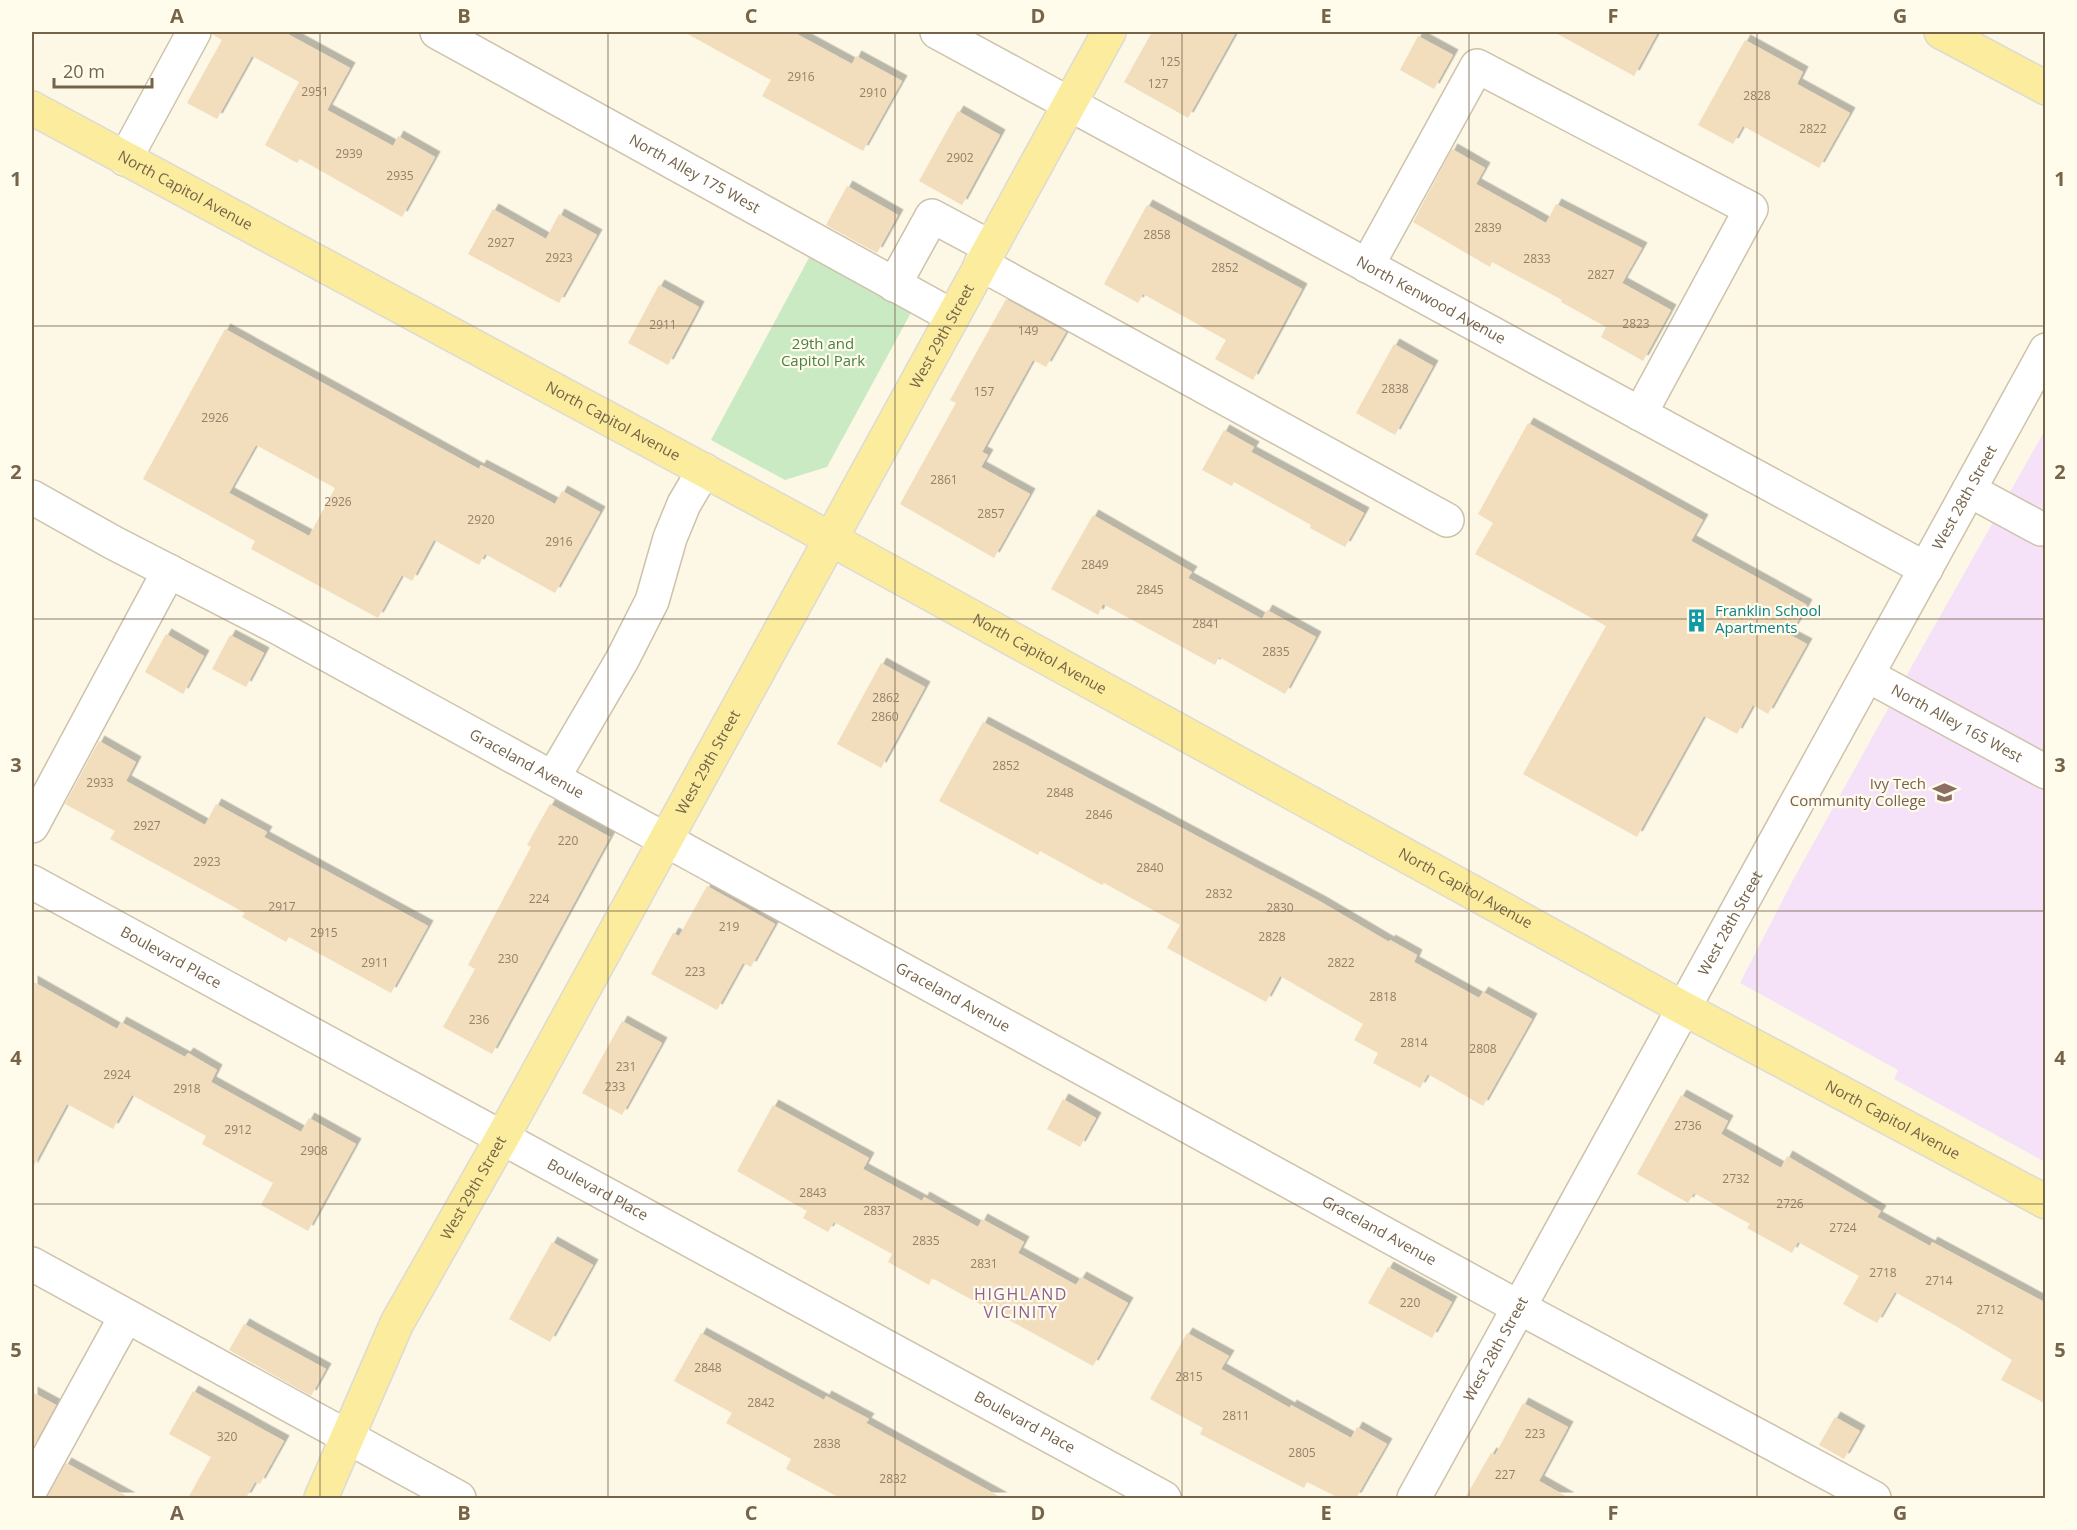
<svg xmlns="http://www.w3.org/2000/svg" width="2077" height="1530" viewBox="0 0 2077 1530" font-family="'Open Sans',sans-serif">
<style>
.education{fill:#f5e2f9}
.green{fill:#caeac3}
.building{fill:#f2ddbd;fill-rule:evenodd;filter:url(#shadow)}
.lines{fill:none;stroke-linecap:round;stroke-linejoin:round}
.minor-casing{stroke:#cec2ab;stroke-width:36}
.major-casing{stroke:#dedad4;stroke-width:36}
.minor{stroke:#fff;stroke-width:33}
.major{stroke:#fbed9d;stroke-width:33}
.grid{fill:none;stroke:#75634a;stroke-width:1.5;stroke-opacity:0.55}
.labels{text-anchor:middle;stroke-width:4.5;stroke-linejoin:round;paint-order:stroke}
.number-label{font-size:12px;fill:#948267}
.street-label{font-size:15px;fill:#75634a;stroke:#fffceb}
.park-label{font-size:15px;fill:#498144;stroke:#fffceb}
.culture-label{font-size:15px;fill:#0d838f;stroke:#fffceb;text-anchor:start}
.education-label{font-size:15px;fill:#785e54;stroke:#fffceb;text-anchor:end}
.neighbourhood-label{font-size:16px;letter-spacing:1.5px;fill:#8c6192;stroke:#fffceb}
.neatline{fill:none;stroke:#75634a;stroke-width:2}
.grid-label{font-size:20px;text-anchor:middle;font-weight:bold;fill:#75634a}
</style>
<defs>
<filter id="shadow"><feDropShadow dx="5.5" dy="-5.5" stdDeviation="0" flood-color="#0004"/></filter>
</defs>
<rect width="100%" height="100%" fill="#fcf8e5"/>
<!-- education -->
<polygon class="education" points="2045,430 2045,1162 1894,1079 1898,1070 1740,983 1793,880 1904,680"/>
<!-- green -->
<polygon class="green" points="810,256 913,309 827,467 785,480 711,440"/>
<!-- building -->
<g class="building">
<polygon points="213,32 284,32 350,68 327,110 393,146 398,136 435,157 402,217 300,159 297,163 265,145 299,82 252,56 217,119 187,103 222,40 212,34"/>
<polygon points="684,32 793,32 852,64 856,56 902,81 863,151 762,96 771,80"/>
<polygon points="1152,32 1236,32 1188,118 1124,82"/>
<polygon points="1554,32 1658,32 1634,76"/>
<polygon points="1418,36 1453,55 1434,89 1400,70"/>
<polygon points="1745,40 1803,72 1797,84 1850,113 1819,168 1743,126 1733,144 1698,125"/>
<polygon points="958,111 1000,135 962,205 919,181"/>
<polygon points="1452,149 1485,168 1476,184 1546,223 1556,204 1642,248 1622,283 1671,310 1643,361 1601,337 1606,327 1561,302 1562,300 1492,262 1490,267 1413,222"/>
<polygon points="847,186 898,215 877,253 826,225"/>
<polygon points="1147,205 1302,289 1253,380 1215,359 1226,340 1143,294 1138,303 1104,284"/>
<polygon points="493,209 546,239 559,214 597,235 559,303 468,254"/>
<polygon points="659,285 699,307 668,365 628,343"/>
<polygon points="1006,299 1066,332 1046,367 1033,360 982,452 988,455 981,467 1030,494 994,558 900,504 956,403 950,400"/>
<path d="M 225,329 L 479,469 L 481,465 L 555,504 L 562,491 L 600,512 L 555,593 L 485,554 L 479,565 L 434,540 L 412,581 L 402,575 L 378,618 L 251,549 L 255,541 L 143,479 ZM 256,445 L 335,488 L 309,536 L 229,493 Z"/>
<polygon points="1394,344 1433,366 1395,435 1356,413"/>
<polygon points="1528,423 1703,520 1691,541 1807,605 1790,635 1807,644 1768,714 1753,705 1737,734 1704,716 1637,837 1523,774 1606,626 1475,554 1493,523 1478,514"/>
<polygon points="1224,430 1254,447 1251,452 1364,513 1345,547 1310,528 1311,525 1234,482 1232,486 1202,470"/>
<polygon points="1093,515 1192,572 1188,578 1262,619 1267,610 1316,637 1285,694 1219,657 1215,665 1103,604 1098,615 1051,589"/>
<polygon points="166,634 204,656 183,694 145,672"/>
<polygon points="230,635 264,653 246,687 212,669"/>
<polygon points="881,663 925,687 881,768 837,744"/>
<polygon points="983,722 1321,902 1389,942 1390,940 1417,955 1414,962 1479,998 1483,992 1532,1019 1483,1106 1428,1074 1420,1088 1373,1063 1378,1053 1354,1040 1363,1024 1280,976 1266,1002 1167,948 1180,925 1104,883 1102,885 1040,851 1038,855 939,801"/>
<polygon points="99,741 136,762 126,781 205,825 216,804 267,832 264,837 428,926 391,993 289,937 286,942 242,917 245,913 110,839 115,831 65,804"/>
<polygon points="550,804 610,837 492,1054 443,1027 475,969 468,965 531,847 527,845"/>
<polygon points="707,886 775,924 751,967 743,963 717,1010 651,974 673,933 679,936"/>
<polygon points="32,981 117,1029 121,1022 185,1057 188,1053 217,1070 211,1082 301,1132 309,1118 356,1144 308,1231 261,1205 273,1183 202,1144 206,1136 132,1095 113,1129 67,1104 32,1169"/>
<polygon points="622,1021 662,1043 622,1115 582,1093"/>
<polygon points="1681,1095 1728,1121 1721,1134 1781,1168 1787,1156 1881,1211 1877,1217 1930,1246 1932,1242 2046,1303 2046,1404 2001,1380 2012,1360 1954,1325 1895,1292 1877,1323 1843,1304 1859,1276 1798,1242 1792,1253 1747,1228 1750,1224 1694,1193 1688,1203 1637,1174"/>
<polygon points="1063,1099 1096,1118 1080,1147 1047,1129"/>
<polygon points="773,1105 869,1158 863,1169 922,1201 924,1197 978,1227 982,1219 1024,1242 1018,1253 1076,1285 1081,1277 1128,1303 1093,1366 932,1278 929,1285 888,1262 892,1254 834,1222 828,1232 803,1218 807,1211 737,1171"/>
<polygon points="552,1242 593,1265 550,1342 509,1319"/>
<polygon points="1388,1267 1452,1302 1432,1338 1368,1303"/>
<polygon points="244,1324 326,1369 311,1396 229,1350"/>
<polygon points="701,1333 824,1400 826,1396 869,1419 866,1423 1002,1498 840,1498 786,1469 791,1459 726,1423 732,1413 674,1381"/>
<polygon points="1187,1333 1229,1356 1221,1369 1290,1408 1291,1405 1351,1438 1357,1427 1387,1444 1356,1498 1339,1498 1307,1482 1304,1488 1200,1434 1203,1428 1150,1399"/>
<polygon points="193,1391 284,1441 260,1484 255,1482 246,1498 188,1498 211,1457 169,1434"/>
<polygon points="32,1392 56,1405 32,1449"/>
<polygon points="1523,1403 1568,1427 1539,1481 1569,1498 1465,1498 1491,1453 1495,1455"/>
<polygon points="1835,1417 1860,1431 1844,1459 1819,1445"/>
<polygon points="66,1463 130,1498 46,1498"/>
</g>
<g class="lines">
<defs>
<g id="minor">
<path id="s1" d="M 437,32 L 952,316"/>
<path id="s2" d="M 937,32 L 1926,569"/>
<polyline points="125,159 194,32"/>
<polyline points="981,264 1447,520"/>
<polyline points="1367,266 1477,66 1751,209 1640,414"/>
<polyline points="894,285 932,216 990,247"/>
<polyline points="1969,490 2041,529"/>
<path id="s3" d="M 32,497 L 114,543 L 277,627 L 1520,1308 L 1874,1498"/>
<path id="s4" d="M 1867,675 L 2046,772"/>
<polyline points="553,778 622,660 652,601 670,538 684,504 704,470"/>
<polyline points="32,826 169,571"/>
<path id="s5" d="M 32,882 L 1164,1498"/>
<polyline points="32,1264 459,1498"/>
<polyline points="32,1487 126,1316"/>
<path id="s6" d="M 1414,1498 L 2046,350"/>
</g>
<g id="major">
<polyline points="1941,32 2046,88"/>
<path id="s7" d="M 32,108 L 785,514 L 1683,1008 L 2046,1202"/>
<path id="s8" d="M 321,1498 L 397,1323 L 502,1138 L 1109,32"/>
</g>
</defs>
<!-- minor casing -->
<use href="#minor" class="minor-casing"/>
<!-- major casing -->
<use href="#major" class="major-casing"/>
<!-- minor -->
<use href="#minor" class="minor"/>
<!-- major -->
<use href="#major" class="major"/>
</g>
<!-- grid -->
<path class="grid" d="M 320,32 L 320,1498M 608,32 L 608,1498M 895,32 L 895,1498M 1182,32 L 1182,1498M 1469,32 L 1469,1498M 1757,32 L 1757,1498M 32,326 L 2046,326M 32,619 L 2046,619M 32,911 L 2046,911M 32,1204 L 2046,1204"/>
<!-- icons -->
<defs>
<symbol id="building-bare" viewBox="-9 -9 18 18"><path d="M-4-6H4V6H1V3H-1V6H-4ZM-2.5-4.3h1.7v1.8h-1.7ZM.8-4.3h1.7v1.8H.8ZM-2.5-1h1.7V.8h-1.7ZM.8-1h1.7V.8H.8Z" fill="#0f9aa8" stroke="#fffceb" stroke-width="2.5" paint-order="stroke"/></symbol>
<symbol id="university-bare" viewBox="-9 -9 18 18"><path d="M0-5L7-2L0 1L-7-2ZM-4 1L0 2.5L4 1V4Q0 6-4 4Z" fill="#8d6e63" stroke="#fffceb" stroke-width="2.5" paint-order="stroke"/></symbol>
</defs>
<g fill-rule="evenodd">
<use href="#building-bare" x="1680" y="604" width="33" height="33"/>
<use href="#university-bare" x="1928" y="776" width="33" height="33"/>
</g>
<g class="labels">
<!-- number labels -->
<g class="number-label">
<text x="1170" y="66">125</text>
<text x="801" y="81">2916</text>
<text x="1158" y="88">127</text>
<text x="315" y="96">2951</text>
<text x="873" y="97">2910</text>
<text x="1757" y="100">2828</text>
<text x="1813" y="133">2822</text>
<text x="349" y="158">2939</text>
<text x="960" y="162">2902</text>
<text x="400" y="180">2935</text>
<text x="1488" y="232">2839</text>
<text x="1157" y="239">2858</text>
<text x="501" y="247">2927</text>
<text x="559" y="262">2923</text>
<text x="1537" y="263">2833</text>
<text x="1225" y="272">2852</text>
<text x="1601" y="279">2827</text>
<text x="1636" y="328">2823</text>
<text x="663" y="329">2911</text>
<text x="1028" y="335">149</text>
<text x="1395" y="393">2838</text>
<text x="984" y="396">157</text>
<text x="215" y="422">2926</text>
<text x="944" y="484">2861</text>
<text x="338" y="506">2926</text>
<text x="991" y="518">2857</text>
<text x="481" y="524">2920</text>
<text x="559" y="546">2916</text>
<text x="1095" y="569">2849</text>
<text x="1150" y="594">2845</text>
<text x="1206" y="628">2841</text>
<text x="1276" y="656">2835</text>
<text x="886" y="702">2862</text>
<text x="885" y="721">2860</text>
<text x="1006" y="770">2852</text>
<text x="100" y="787">2933</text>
<text x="1060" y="797">2848</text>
<text x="1099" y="819">2846</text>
<text x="147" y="830">2927</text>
<text x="568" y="845">220</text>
<text x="207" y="866">2923</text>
<text x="1150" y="872">2840</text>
<text x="1219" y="898">2832</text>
<text x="539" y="903">224</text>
<text x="282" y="911">2917</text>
<text x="1280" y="912">2830</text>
<text x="729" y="931">219</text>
<text x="324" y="937">2915</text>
<text x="1272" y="941">2828</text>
<text x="508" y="963">230</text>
<text x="375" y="967">2911</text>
<text x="1341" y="967">2822</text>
<text x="695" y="976">223</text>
<text x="1383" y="1001">2818</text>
<text x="479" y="1024">236</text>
<text x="1414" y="1047">2814</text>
<text x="1483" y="1053">2808</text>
<text x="626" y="1071">231</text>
<text x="117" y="1079">2924</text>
<text x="615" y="1091">233</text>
<text x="187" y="1093">2918</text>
<text x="1688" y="1130">2736</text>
<text x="238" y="1134">2912</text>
<text x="314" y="1155">2908</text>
<text x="1736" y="1183">2732</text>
<text x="813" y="1197">2843</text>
<text x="1790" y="1208">2726</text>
<text x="877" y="1215">2837</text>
<text x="1843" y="1232">2724</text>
<text x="926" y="1245">2835</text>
<text x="984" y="1268">2831</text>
<text x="1883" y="1277">2718</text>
<text x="1939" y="1285">2714</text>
<text x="1410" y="1307">220</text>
<text x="1990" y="1314">2712</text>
<text x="708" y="1372">2848</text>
<text x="1189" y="1381">2815</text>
<text x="761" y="1407">2842</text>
<text x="1236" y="1420">2811</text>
<text x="1535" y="1438">223</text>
<text x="227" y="1441">320</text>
<text x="827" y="1448">2838</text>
<text x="1302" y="1457">2805</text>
<text x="1505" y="1479">227</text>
<text x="893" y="1483">2832</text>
</g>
<!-- street labels -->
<g class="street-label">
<text dy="5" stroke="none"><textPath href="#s1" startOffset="294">North Alley 175 West</textPath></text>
<text dy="5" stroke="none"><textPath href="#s7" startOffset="174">North Capitol Avenue</textPath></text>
<text dy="5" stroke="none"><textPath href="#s2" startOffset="562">North Kenwood Avenue</textPath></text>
<text dy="5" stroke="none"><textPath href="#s8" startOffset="1318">West 29th Street</textPath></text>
<text dy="5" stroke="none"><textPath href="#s7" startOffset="660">North Capitol Avenue</textPath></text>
<text dy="5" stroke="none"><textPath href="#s6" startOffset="1142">West 28th Street</textPath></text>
<text dy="5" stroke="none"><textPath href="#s7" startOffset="1146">North Capitol Avenue</textPath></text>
<text dy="5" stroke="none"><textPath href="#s4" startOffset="102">North Alley 165 West</textPath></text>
<text dy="5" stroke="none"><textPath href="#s8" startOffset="832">West 29th Street</textPath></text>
<text dy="5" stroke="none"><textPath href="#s3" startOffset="562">Graceland Avenue</textPath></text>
<text dy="5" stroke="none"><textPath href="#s7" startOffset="1632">North Capitol Avenue</textPath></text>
<text dy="5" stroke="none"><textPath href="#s6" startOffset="656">West 28th Street</textPath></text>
<text dy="5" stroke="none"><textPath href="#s5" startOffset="158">Boulevard Place</textPath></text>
<text dy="5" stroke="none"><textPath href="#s3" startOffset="1048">Graceland Avenue</textPath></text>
<text dy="5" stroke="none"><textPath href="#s7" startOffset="2118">North Capitol Avenue</textPath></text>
<text dy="5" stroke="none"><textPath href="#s8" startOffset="346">West 29th Street</textPath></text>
<text dy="5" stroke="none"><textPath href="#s5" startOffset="644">Boulevard Place</textPath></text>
<text dy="5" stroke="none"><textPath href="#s3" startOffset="1534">Graceland Avenue</textPath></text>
<text dy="5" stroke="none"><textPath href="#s6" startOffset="170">West 28th Street</textPath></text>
<text dy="5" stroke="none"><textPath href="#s5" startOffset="1130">Boulevard Place</textPath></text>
</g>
<!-- park labels -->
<g class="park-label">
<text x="823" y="349">29th and<tspan x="823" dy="17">Capitol Park</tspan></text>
</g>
<!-- culture labels -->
<g class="culture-label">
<text x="1715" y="616">Franklin School<tspan x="1715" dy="17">Apartments</tspan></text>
</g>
<!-- education labels -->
<g class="education-label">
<text x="1926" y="789">Ivy Tech<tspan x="1926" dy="17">Community College</tspan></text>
</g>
<!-- neighbourhood labels -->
<g class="neighbourhood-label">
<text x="1021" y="1300">HIGHLAND<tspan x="1021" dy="18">VICINITY</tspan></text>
</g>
</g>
<!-- border -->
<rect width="2077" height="1530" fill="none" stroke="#fffceb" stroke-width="66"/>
<!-- scale -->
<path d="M54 78v9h98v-9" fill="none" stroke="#75634a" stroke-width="3"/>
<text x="63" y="78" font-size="18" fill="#75634a" stroke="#fffceb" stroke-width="4.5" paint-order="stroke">20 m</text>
<rect x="33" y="33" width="2011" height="1464" class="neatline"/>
<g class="grid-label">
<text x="177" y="23">A</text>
<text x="464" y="23">B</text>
<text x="751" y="23">C</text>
<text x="1038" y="23">D</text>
<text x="1326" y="23">E</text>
<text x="1613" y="23">F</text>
<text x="1900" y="23">G</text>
<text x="16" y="186">1</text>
<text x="2060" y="186">1</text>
<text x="16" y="479">2</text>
<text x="2060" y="479">2</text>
<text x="16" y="772">3</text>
<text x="2060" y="772">3</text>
<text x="16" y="1065">4</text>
<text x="2060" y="1065">4</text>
<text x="16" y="1357">5</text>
<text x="2060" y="1357">5</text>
<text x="177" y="1520">A</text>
<text x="464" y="1520">B</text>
<text x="751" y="1520">C</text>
<text x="1038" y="1520">D</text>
<text x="1326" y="1520">E</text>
<text x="1613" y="1520">F</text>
<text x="1900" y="1520">G</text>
</g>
</svg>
